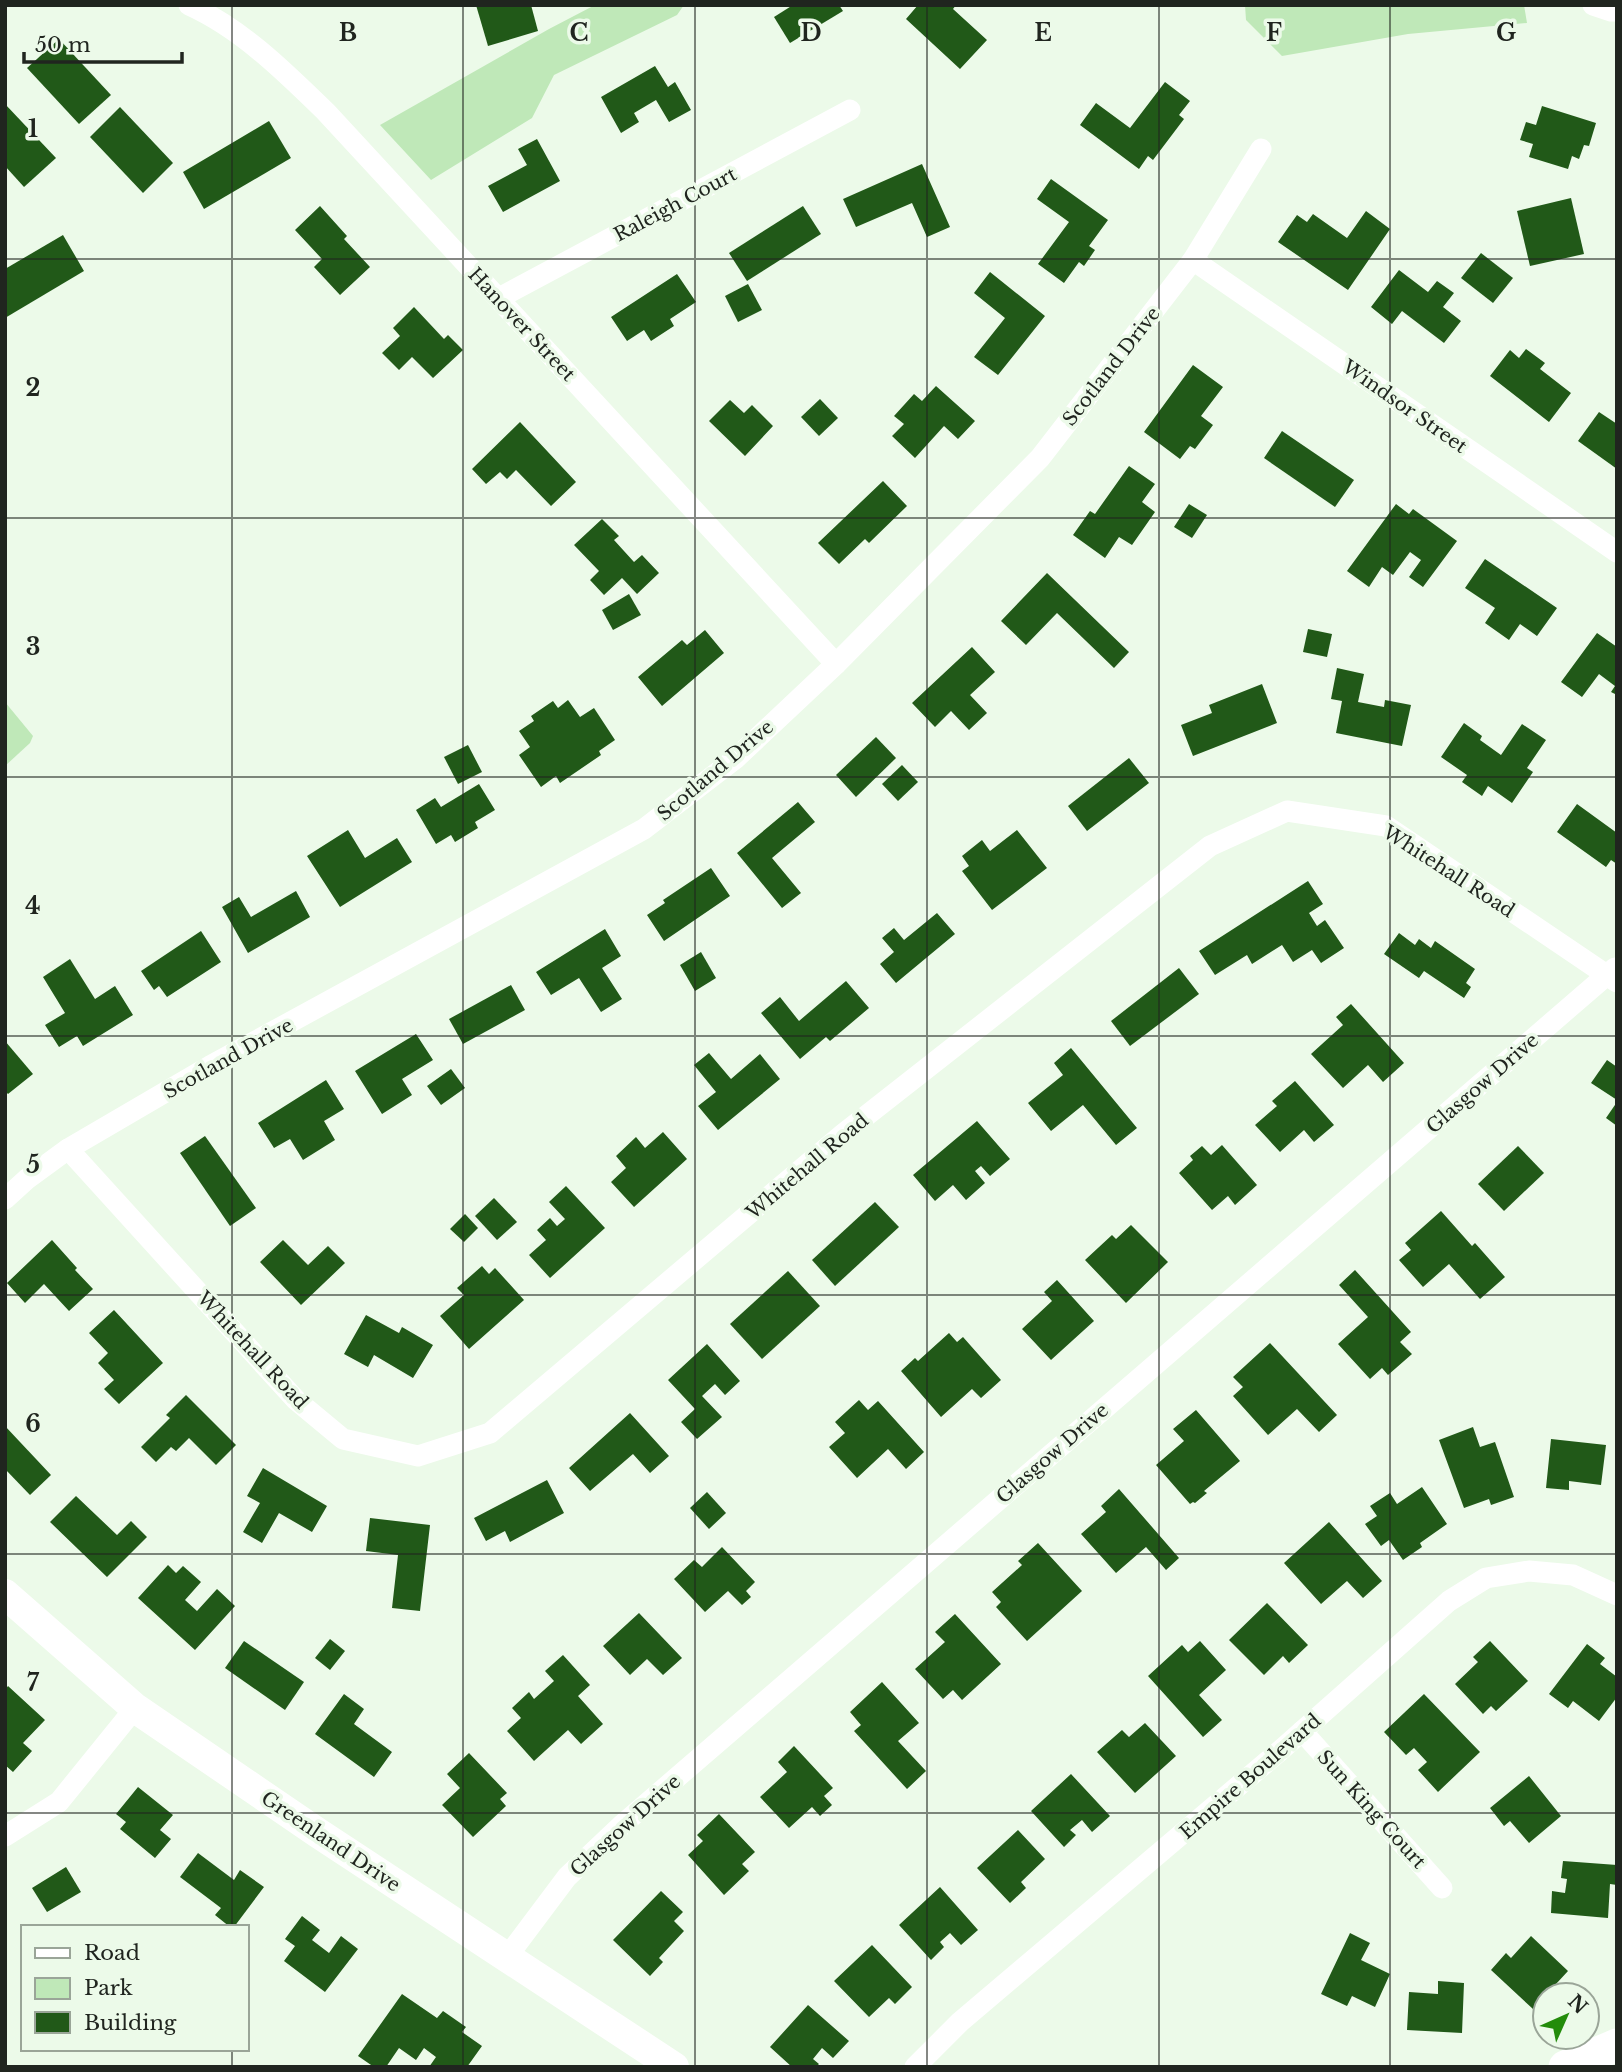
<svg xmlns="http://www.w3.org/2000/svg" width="1622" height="2072" viewBox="0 0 1622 2072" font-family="'Libre Baskerville',serif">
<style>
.green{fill:#bfe8b8}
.building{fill:#215918}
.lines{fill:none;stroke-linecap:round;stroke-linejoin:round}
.street{stroke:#fff;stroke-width:21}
.secondary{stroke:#fff;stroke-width:30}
.primary{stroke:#fff;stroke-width:33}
.grid{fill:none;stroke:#20251f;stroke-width:2;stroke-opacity:0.55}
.labels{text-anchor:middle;stroke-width:7;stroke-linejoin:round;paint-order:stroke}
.street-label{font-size:19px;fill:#20251f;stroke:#ecfae9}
.grid-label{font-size:23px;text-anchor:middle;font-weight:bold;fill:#20251f;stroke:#ecfae9;stroke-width:7;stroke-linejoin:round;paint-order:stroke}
</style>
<rect width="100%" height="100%" fill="#ecfae9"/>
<!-- green -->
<g class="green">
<polygon points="595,5 684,5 677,15 554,75 532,118 431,180 380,125 549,29"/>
<polygon points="1245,5 1524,5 1527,23 1408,34 1282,56 1246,20"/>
<polygon points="5,702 33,736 30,743 5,766"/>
</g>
<!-- building -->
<g class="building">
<polygon points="476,5 531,5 538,31 488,46"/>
<polygon points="793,5 839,5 843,11 790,43 774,17"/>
<polygon points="918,5 956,5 953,9 987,40 960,69 906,19"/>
<polygon points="59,39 111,95 79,124 27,68"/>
<polygon points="655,66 668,87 675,82 691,110 669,122 656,100 634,113 639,122 621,133 601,97"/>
<polygon points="1165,82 1190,101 1179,115 1184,119 1153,160 1148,156 1139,169 1080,125 1096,103 1130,128"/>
<polygon points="5,104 56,158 24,187 5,166"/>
<polygon points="1542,106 1596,123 1589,146 1584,145 1579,159 1572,156 1568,169 1529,157 1533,144 1520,140 1526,122 1536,125"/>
<polygon points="120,107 173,163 143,193 90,137"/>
<polygon points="269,121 291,158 204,209 183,172"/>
<polygon points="537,139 560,181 503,212 488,186 527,165 518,149"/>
<polygon points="922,164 950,227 927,237 912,203 856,227 843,199"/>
<polygon points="1051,179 1108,220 1089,246 1095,250 1084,266 1079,262 1064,283 1038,264 1069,222 1037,199"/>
<polygon points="1571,198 1584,254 1530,266 1517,211"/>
<polygon points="320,206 347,236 344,239 370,267 340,295 314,267 322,259 295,230"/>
<polygon points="803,206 821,234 747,281 729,253"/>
<polygon points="1366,211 1390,229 1348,290 1278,242 1297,215 1307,222 1313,214 1347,238"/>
<polygon points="63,235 84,271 5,318 5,269"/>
<polygon points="1481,253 1513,278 1493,303 1461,278"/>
<polygon points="1399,270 1428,292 1437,281 1454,293 1443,307 1461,321 1444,343 1402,311 1392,324 1371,307"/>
<polygon points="990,272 1045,316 998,375 974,357 1005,318 974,293"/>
<polygon points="677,274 696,302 670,319 674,326 651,341 644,330 627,341 611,317"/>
<polygon points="748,284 762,310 738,322 725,296"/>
<polygon points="414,307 444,339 448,335 463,350 433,378 412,357 399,370 382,353 400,336 393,328"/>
<polygon points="1526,349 1545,363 1540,369 1571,393 1549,422 1490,376 1510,350 1519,358"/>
<polygon points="1193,365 1223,387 1201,416 1213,425 1195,449 1190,446 1180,459 1144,432"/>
<polygon points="936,386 975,421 958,439 944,426 915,458 892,436 904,424 894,416 914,394 922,401"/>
<polygon points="820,399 838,418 819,436 801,417"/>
<polygon points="730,400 744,413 752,405 773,426 745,456 709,421"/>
<polygon points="1599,412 1617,424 1617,469 1578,441"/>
<polygon points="520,422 576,482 551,506 516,470 507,479 500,472 486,484 472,469"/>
<polygon points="1282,431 1354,480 1335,507 1264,458"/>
<polygon points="1129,466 1155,484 1142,502 1155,512 1132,545 1119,537 1105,558 1073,535 1090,511 1095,514"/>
<polygon points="883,481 907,506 869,543 865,539 839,564 818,543"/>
<polygon points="1189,504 1207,515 1192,538 1174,527"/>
<polygon points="1396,504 1409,514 1413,509 1457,541 1423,587 1409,577 1421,560 1410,552 1393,575 1382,567 1369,587 1347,571"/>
<polygon points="602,519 619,536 614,540 634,562 642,555 659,573 637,594 622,578 604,595 590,580 599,571 574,545"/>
<polygon points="1485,559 1557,608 1537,636 1520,624 1509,640 1485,623 1495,608 1465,588"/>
<polygon points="1047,573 1129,652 1114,668 1057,613 1026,645 1001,621"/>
<polygon points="629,594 641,615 613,630 602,610"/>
<polygon points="1308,629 1332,634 1327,657 1303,652"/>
<polygon points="705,630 724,653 662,706 638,677 682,640 687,645"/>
<polygon points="1597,633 1617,647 1617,695 1611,692 1615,686 1599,674 1582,697 1561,682"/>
<polygon points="972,647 995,672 970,695 987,713 969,730 951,711 935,727 912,703"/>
<polygon points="1337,668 1364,674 1358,702 1384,707 1385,700 1411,705 1402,746 1336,733 1342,701 1331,699"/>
<polygon points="1262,684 1277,723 1193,756 1181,725 1212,713 1209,705"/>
<polygon points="568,700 580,717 594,708 615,740 599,751 601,755 560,783 556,776 541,787 519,755 530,747 519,731 534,721 531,716 553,701 558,708"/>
<polygon points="1464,723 1482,736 1480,740 1501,755 1522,724 1546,740 1527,768 1533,772 1512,803 1488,786 1482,796 1462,782 1467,775 1441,757"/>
<polygon points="876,737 896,758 856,797 836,775"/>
<polygon points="468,745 482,772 458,784 444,757"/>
<polygon points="1129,758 1149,783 1087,831 1068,806"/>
<polygon points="902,765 918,782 898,801 882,784"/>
<polygon points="479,784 495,810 475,822 478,828 455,842 451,835 436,844 416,810 435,798 441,807"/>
<polygon points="798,802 815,822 772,858 801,893 782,908 737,853"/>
<polygon points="1577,804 1617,833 1617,864 1611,860 1606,867 1557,832"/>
<polygon points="348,830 365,858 397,838 412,862 340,907 307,856"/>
<polygon points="1017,830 1047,868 992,910 962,871 969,866 962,856 982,840 990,851"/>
<polygon points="711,868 730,896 664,941 647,915 665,903 663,900"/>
<polygon points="1308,881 1323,904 1309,913 1317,926 1325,920 1344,948 1321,963 1312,950 1293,962 1282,945 1252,964 1247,955 1215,975 1199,951"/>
<polygon points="296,891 310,917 248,953 222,907 239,897 251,917"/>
<polygon points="937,913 955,934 896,983 880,964 894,952 882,938 894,928 904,940"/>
<polygon points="605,929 621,956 602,968 622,999 601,1012 579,978 551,995 536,972"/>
<polygon points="201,931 221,962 167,997 159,986 154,990 141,971"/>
<polygon points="1399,933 1415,945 1419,939 1431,948 1435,941 1475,969 1466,983 1471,987 1464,998 1424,971 1419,978 1384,954"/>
<polygon points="701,952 716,978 695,991 680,965"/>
<polygon points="70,959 95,999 115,986 133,1015 83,1046 77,1036 59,1047 45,1025 65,1013 43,977"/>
<polygon points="1179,968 1199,994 1130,1046 1111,1021"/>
<polygon points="846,981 869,1008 830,1041 826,1037 800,1059 761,1013 780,997 799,1021"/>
<polygon points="511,985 525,1010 463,1044 449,1019"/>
<polygon points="1351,1004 1404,1063 1383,1082 1368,1065 1343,1088 1311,1054 1343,1025 1336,1017"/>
<polygon points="416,1034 433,1060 402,1079 412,1095 382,1114 355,1071"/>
<polygon points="5,1041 33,1074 8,1094 5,1091"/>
<polygon points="1071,1048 1137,1128 1116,1145 1083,1105 1051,1131 1028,1103 1063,1075 1054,1063"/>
<polygon points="709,1053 731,1079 760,1054 780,1079 718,1130 698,1106 716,1092 694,1065"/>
<polygon points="1607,1060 1617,1067 1617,1100 1591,1083"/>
<polygon points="451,1069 465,1088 441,1105 427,1086"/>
<polygon points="326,1080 344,1109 324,1121 335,1140 303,1160 290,1139 274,1148 258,1123"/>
<polygon points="1295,1081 1334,1125 1314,1142 1304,1130 1280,1152 1255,1125 1277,1106 1272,1101"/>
<polygon points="1617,1102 1617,1126 1606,1118"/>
<polygon points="977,1121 1010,1159 990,1176 981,1166 975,1171 985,1183 966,1200 953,1185 935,1201 913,1175"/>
<polygon points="663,1132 687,1159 634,1207 611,1182 626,1168 616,1156 636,1137 645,1148"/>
<polygon points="205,1136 256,1208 230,1226 180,1153"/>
<polygon points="1222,1145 1257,1185 1235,1205 1228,1196 1212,1210 1179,1173 1193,1160 1190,1156 1202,1146 1211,1155"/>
<polygon points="1518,1146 1544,1173 1504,1211 1478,1184"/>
<polygon points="566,1186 605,1228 550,1278 529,1255 546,1240 537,1230 550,1218 557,1226 565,1219 549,1202"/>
<polygon points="494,1198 517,1222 497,1240 475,1216"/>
<polygon points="875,1202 899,1227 835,1286 812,1260"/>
<polygon points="1441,1211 1472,1246 1475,1243 1505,1277 1480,1299 1449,1264 1423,1287 1399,1260 1411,1250 1405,1243"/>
<polygon points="465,1214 478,1228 464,1242 450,1229"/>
<polygon points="1131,1225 1168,1262 1126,1303 1085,1260 1112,1235 1116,1239"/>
<polygon points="52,1240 77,1268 75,1270 93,1289 69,1311 44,1284 25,1303 7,1283"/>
<polygon points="283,1240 308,1265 328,1246 345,1263 301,1305 260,1262"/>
<polygon points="482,1266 489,1274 495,1268 524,1300 469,1349 440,1316 464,1295 457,1288"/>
<polygon points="1355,1270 1411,1332 1400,1342 1412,1354 1388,1375 1382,1368 1370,1379 1338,1344 1368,1317 1339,1285"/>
<polygon points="788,1271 820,1306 762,1359 730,1324"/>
<polygon points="1057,1280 1094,1321 1051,1360 1022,1329 1052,1301 1044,1292"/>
<polygon points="114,1310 163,1363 119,1404 104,1389 114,1380 98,1363 108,1353 89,1333"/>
<polygon points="366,1315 399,1333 402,1327 433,1345 413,1378 374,1355 368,1367 344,1354"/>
<polygon points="949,1333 957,1342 963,1337 1001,1380 981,1398 972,1389 941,1417 901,1371 915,1358 918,1361"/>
<polygon points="1270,1343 1337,1415 1319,1432 1297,1409 1268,1435 1233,1396 1243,1387 1233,1377"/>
<polygon points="707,1344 740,1381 725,1395 715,1384 702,1396 722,1417 697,1439 681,1422 695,1409 668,1380"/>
<polygon points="186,1395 236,1445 216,1465 189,1438 176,1451 171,1447 156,1462 141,1447 170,1418 166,1415"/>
<polygon points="859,1400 868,1410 878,1401 924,1452 906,1469 888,1449 857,1478 829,1447 845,1433 835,1422"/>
<polygon points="1196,1410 1240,1461 1204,1491 1207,1493 1195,1503 1193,1502 1190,1504 1156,1465 1184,1441 1173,1429"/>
<polygon points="630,1413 669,1456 650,1473 633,1454 590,1491 569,1468"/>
<polygon points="5,1426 51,1475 30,1495 5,1469"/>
<polygon points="1473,1427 1480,1447 1495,1442 1514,1497 1491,1505 1489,1499 1464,1508 1439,1440"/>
<polygon points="1551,1439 1606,1445 1601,1485 1569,1481 1569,1490 1546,1488"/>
<polygon points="263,1468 327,1506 312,1532 279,1513 262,1543 243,1532 260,1503 247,1496"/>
<polygon points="547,1480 564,1513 510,1542 505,1531 486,1541 474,1518"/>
<polygon points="1422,1487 1447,1524 1420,1543 1422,1547 1403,1560 1389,1540 1381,1546 1365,1524 1377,1516 1370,1506 1390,1493 1397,1504"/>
<polygon points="1119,1489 1179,1558 1166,1570 1146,1547 1116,1573 1081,1534 1106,1512 1101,1506"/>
<polygon points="707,1492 726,1513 709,1529 690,1508"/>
<polygon points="76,1496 117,1535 131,1521 147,1537 107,1577 50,1522"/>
<polygon points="370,1518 430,1525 420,1611 392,1608 398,1555 366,1551"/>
<polygon points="1329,1522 1382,1581 1363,1598 1347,1581 1321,1604 1284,1563"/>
<polygon points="1038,1543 1082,1591 1027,1641 996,1607 1001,1602 992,1592 1022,1565 1018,1561"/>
<polygon points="722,1547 755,1582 746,1591 751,1597 742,1605 728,1591 705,1612 674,1579 694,1560 702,1567"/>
<polygon points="168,1565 176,1573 183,1566 201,1582 185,1600 197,1611 217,1589 235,1606 195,1650 138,1598"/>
<polygon points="1267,1603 1308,1645 1289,1663 1283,1656 1264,1675 1229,1640"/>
<polygon points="639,1613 682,1658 663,1675 647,1659 630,1675 603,1646"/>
<polygon points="955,1614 1001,1664 962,1700 953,1690 943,1699 915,1669 945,1642 935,1632"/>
<polygon points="330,1639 345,1651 330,1670 315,1658"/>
<polygon points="244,1641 304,1682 285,1710 225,1668"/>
<polygon points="1200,1641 1226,1670 1199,1695 1222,1720 1203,1737 1148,1676 1182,1645 1188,1652"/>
<polygon points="1490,1641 1528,1681 1496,1711 1491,1706 1483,1714 1455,1684 1478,1662 1473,1657"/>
<polygon points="1587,1644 1605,1658 1600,1664 1617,1677 1617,1697 1599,1721 1573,1701 1568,1708 1549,1694"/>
<polygon points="563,1655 590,1685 578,1696 603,1724 581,1744 568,1730 534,1761 507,1731 521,1718 512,1708 529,1692 534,1699 554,1681 545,1671"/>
<polygon points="882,1682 919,1723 898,1741 926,1771 907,1789 854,1731 861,1725 850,1712"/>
<polygon points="8,1686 45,1720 23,1743 32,1751 13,1772 5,1765 5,1690"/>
<polygon points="344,1694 364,1709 354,1724 392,1752 374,1777 315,1734"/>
<polygon points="1424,1694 1480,1752 1438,1792 1418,1770 1427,1762 1414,1748 1406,1755 1384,1732"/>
<polygon points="1145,1723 1176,1756 1135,1793 1097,1752 1122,1730 1129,1737"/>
<polygon points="794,1746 833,1788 824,1796 832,1805 820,1816 812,1807 789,1828 760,1797 787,1772 778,1762"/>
<polygon points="469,1753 507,1793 500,1799 506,1806 473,1837 442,1805 460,1788 447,1774"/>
<polygon points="1071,1774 1110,1816 1092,1832 1082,1820 1070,1830 1076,1835 1064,1847 1031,1811"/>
<polygon points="1529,1776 1561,1816 1529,1843 1510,1821 1504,1826 1490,1808"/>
<polygon points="138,1787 173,1815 160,1830 171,1839 155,1858 120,1829 126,1822 116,1814"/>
<polygon points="719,1814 755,1852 742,1864 749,1871 724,1895 688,1855 703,1841 697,1835"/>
<polygon points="1018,1830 1045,1859 1021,1882 1026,1888 1010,1903 977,1868"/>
<polygon points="198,1853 234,1880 240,1870 264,1887 234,1927 230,1927 215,1915 221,1908 180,1877"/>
<polygon points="1563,1861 1617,1865 1617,1885 1610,1884 1608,1918 1551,1913 1552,1891 1565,1893 1567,1879 1561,1878"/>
<polygon points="66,1867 81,1892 47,1912 32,1888"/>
<polygon points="940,1887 978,1930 961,1945 950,1933 940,1942 944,1947 931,1960 899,1925"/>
<polygon points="661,1891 683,1912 674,1921 684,1931 659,1958 663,1962 650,1976 613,1940"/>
<polygon points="302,1916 320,1930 312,1940 329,1953 341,1936 358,1949 325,1992 284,1961 295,1946 285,1939"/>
<polygon points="1350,1933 1370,1943 1361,1960 1390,1974 1375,2007 1352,1996 1347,2006 1321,1994"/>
<polygon points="1531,1936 1568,1971 1533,2009 1491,1970 1506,1953 1511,1958"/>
<polygon points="872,1945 912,1987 895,2004 889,1998 869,2017 834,1981"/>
<polygon points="1438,1981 1464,1983 1462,2033 1407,2030 1409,1992 1438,1994"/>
<polygon points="402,1994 437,2018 443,2011 466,2027 462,2032 482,2046 467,2067 429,2067 436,2057 424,2048 416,2060 399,2048 386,2067 374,2067 358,2056"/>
<polygon points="808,2005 849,2041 833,2058 822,2048 813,2059 819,2064 816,2067 792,2067 770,2047"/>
</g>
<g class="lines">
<!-- street -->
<g class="street">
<path d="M 189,5 C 242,29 285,72 326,112 L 836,664"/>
<polyline points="1593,5 1611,11 1617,11"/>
<polyline points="1193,260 1617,552"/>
<polyline points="499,298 850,110"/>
<polyline points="68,1149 296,1400 343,1439 418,1456 490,1433 843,1134 1210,846 1287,811 1386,826 1617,982"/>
<polyline points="5,1199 27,1179 68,1149 210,1066 644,829 735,759 836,664 1040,458 1193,260 1261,149"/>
<polyline points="1302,1731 1442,1888"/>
<polyline points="5,1836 59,1802 135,1708"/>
<polyline points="507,1957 567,1877 623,1824 1615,968"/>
<polyline points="915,2067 960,2022 1282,1749 1449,1601 1486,1578 1529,1571 1573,1575 1617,1595"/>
</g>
<!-- secondary -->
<polyline class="secondary" points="5,1594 135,1708 318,1833 674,2067"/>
<!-- primary -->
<polyline class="primary" points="1565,2067 1617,2045"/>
</g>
<!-- grid -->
<path class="grid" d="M 232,5 L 232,1927M 463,5 L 463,2067M 695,5 L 695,2067M 927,5 L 927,2067M 1159,5 L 1159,2067M 1390,5 L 1390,2067M 5,259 L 1617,259M 5,518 L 1617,518M 5,777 L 1617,777M 5,1036 L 1617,1036M 5,1295 L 1617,1295M 5,1554 L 1617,1554M 5,1813 L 1617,1813M 232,2049 L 232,2067"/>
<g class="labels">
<!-- street labels -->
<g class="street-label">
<text transform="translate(675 204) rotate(-28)" y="7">Raleigh Court</text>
<text transform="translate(522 324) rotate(47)" y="7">Hanover Street</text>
<text transform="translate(1111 366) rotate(-52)" y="7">Scotland Drive</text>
<text transform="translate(1405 406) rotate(35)" y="7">Windsor Street</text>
<text transform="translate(715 770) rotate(-40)" y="7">Scotland Drive</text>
<text transform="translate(1449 871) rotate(33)" y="7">Whitehall Road</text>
<text transform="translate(228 1058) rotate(-29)" y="7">Scotland Drive</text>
<text transform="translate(1482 1083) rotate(-41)" y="7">Glasgow Drive</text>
<text transform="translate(807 1166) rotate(-40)" y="7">Whitehall Road</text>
<text transform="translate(253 1350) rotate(47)" y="7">Whitehall Road</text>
<text transform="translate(1052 1453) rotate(-41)" y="7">Glasgow Drive</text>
<text transform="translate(1250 1776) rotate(-41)" y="7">Empire Boulevard</text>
<text transform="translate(1372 1809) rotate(48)" y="7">Sun King Court</text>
<text transform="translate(625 1825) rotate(-42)" y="7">Glasgow Drive</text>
<text transform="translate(331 1841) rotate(34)" y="7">Greenland Drive</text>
</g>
</g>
<g class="grid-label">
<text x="348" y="41">B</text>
<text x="579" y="41">C</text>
<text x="811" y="41">D</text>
<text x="1043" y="41">E</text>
<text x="1274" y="41">F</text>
<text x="1506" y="41">G</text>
<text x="33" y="137">1</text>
<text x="33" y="396">2</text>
<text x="33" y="655">3</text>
<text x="33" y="914">4</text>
<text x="33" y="1173">5</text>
<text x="33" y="1432">6</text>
<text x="33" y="1691">7</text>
</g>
<!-- border -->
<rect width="1622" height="2072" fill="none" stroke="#20251f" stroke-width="14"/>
<!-- legend -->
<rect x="21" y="1925" width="228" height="126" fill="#ecfae9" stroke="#9aa598" stroke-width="2"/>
<rect x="35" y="1948" width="35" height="10" fill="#ffffff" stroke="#9aa598" stroke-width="2"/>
<text x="84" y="1960" font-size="21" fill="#20251f">Road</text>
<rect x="35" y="1978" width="35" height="21" fill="#bfe8b8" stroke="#9aa598" stroke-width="2"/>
<text x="84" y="1995" font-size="21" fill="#20251f">Park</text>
<rect x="35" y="2012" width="35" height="21" fill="#215918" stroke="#9aa598" stroke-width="2"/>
<text x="84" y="2030" font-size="21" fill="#20251f">Building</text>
<!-- north arrow -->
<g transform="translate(1566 2016) rotate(45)"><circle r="33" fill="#ecfae9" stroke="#9aa598" stroke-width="2"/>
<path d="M0-5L12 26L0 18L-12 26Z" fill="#238c0b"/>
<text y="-10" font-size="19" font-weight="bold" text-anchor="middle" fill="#20251f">N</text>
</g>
<!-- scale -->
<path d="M24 52v10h158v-10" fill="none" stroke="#20251f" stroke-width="3.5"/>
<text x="35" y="52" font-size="21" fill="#20251f" stroke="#ecfae9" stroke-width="5" paint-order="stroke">50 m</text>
</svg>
